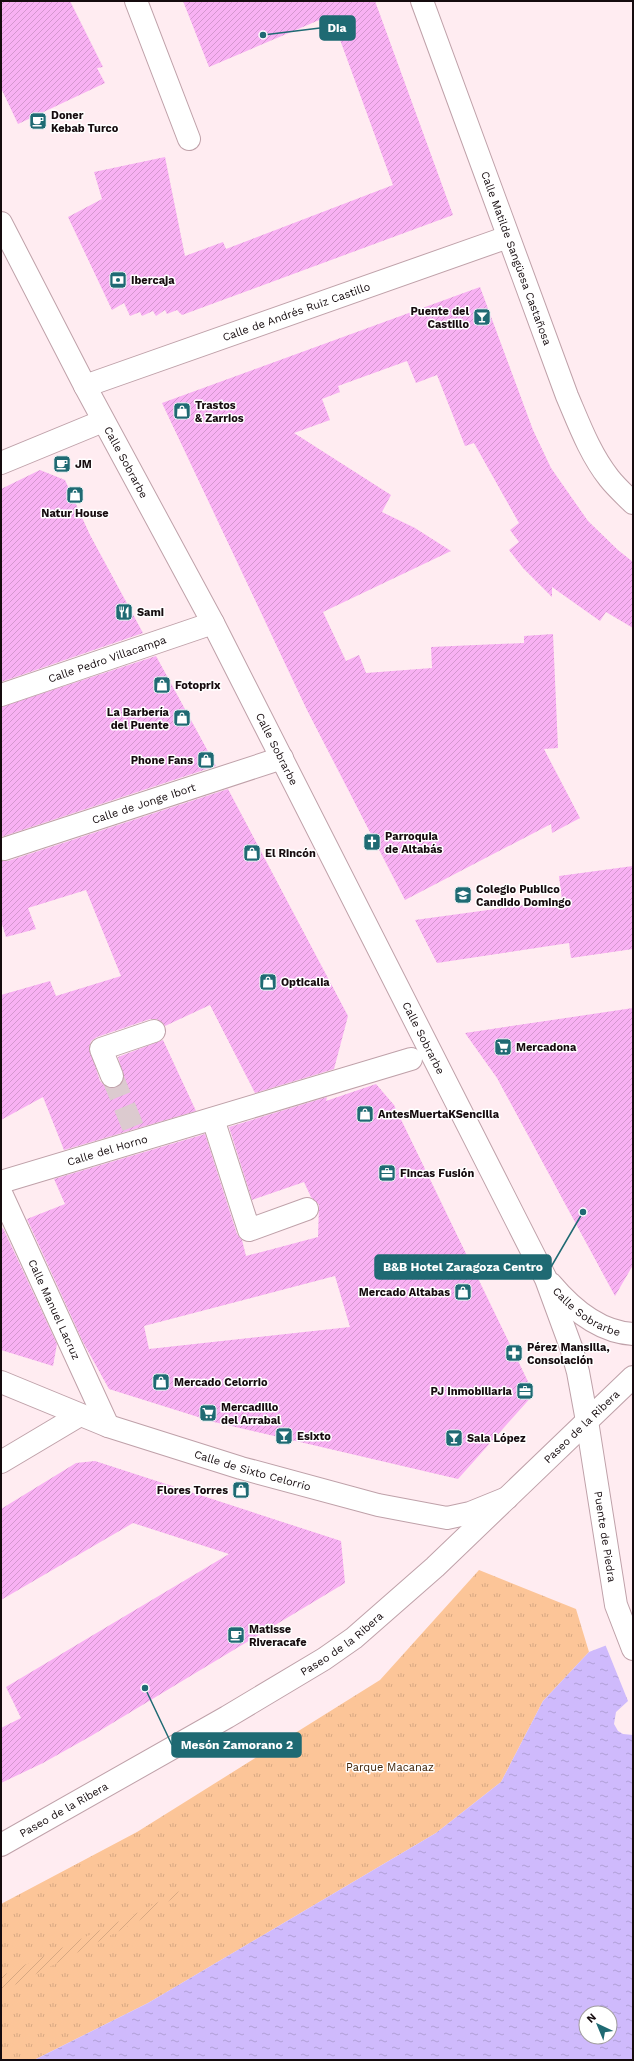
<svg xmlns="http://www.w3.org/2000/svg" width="634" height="2061" viewBox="0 0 634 2061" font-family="'Work Sans',sans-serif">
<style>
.park{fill:url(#park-tufts)}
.garden{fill:url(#garden-furrows)}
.water{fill:url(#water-ripples);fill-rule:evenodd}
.pier{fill:#ffecf1}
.building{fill:url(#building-hatch);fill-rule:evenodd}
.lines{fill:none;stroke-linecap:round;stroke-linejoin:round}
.minor-tunnel{stroke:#dccacf;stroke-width:22;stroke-dasharray:22 11;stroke-linecap:butt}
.minor-casing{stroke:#bfa1a9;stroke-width:24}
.major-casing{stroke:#bfa1a9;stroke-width:24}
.minor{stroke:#fff;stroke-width:22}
.major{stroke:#fff;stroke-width:22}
.labels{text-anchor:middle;stroke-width:3;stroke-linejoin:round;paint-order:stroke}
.poi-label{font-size:11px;font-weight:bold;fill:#150b0e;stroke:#fff;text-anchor:start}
.street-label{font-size:11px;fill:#150b0e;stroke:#fff}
.park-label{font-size:11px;fill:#3e2206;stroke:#fff}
.leader{fill:none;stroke:#1f6a73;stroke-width:1.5}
.callout-dot{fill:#1f6a73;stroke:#fff;stroke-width:1.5}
.callout{fill:#1f6a73;stroke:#1f6a73;stroke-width:1.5}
.callout-label{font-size:12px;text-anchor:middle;font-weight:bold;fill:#fff}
</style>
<defs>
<pattern id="park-tufts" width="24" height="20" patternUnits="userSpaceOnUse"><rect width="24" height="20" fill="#fcc598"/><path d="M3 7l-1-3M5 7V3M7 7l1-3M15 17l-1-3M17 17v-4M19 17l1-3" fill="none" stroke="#d7a882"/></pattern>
<pattern id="garden-furrows" width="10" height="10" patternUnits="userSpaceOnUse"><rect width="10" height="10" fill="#fcc598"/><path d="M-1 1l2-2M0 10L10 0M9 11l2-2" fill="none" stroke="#d7a882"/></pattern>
<pattern id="water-ripples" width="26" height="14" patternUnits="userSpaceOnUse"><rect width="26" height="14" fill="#cfbafc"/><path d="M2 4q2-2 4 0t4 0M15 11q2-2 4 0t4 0" fill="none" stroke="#b19fd7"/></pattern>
<pattern id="building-hatch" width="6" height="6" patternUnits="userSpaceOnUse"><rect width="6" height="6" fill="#f8b1f3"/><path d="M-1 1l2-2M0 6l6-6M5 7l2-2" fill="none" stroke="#d497cf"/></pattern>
</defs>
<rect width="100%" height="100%" fill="#ffecf1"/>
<!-- park -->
<polygon class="park" points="479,1570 576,1609 589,1652 543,1701 501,1782 436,1833 148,2003 34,2060 1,2060 1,1904 137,1832 380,1680"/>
<!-- garden -->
<polygon class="garden" points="199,1881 140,1920 1,1992 1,1976 137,1913"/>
<!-- water -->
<path class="water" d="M 633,1635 L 633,2060 L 34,2060 L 148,2003 L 436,1833 L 501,1782 L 543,1701 L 589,1652 ZM 586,2013 L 610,2013 L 610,2037 L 586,2037 Z"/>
<!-- pier -->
<polygon class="pier" points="633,1633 633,1735 623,1734 618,1731 614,1724 616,1712 628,1701 605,1644"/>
<!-- building -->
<g class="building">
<polygon points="1,1 70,1 103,67 97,68 105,83 18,124 1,88"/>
<polygon points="183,1 375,1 453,215 182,315 177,310 167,314 165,310 156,316 153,311 142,316 140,312 130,316 124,303 112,310 68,217 102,199 94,172 165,157 185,256 223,242 226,249 393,185 331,15 209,67"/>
<polygon points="480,287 533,430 551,468 588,521 618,550 633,562 633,628 606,612 600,621 552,587 552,597 523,568 509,550 519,542 510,530 519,523 474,443 465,446 437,375 416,383 407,361 338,386 340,392 322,399 330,420 294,433 391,495 382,512 415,528 451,551 323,612 346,661 359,655 366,673 432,668 431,647 524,643 524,636 553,634 558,748 544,749 580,818 552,833 551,824 405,900 307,710 162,403"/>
<polygon points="40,470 65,480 90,535 143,633 1,682 1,489"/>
<polygon points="156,656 216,766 1,837 1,707"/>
<polygon points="228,789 348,1016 334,1069 255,1093 210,1005 165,1026 157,1019 150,1019 97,1037 91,1041 89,1047 100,1081 105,1086 111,1088 117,1087 122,1083 124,1078 118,1057 163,1040 196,1111 64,1150 43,1097 1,1120 1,995 50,981 56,996 121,976 86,890 28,908 36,929 6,937 1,921 1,861 8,861"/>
<polygon points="633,866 633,949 571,958 569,943 437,963 415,920 562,900 559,876"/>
<polygon points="633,1008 633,1265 615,1296 497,1078 465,1033"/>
<path d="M 376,1084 L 394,1105 L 534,1394 L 458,1479 L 214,1422 L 109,1389 L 83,1342 L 27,1219 L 65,1204 L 54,1179 L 205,1134 L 237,1234 L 242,1240 L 246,1256 L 318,1237 L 319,1205 L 311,1197 L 304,1182 L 252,1200 L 229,1127 L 327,1097 L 326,1101 ZM 335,1276 L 350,1327 L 149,1349 L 144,1326 Z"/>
<polygon points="3,1228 57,1344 53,1366 1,1350 1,1229"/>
<polygon points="95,1461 341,1541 345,1583 91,1736 43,1763 1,1783 1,1728 21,1718 6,1687 229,1554 133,1523 1,1600 1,1509 76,1463"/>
</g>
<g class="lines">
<!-- minor-tunnel -->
<polyline class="minor-tunnel" points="112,1076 135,1132"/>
<defs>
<g id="minor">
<polyline points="136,1 189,139"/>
<path id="s1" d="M 422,1 L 567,396 C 579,424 590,454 609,478 C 616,487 625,495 633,503"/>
<path id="s2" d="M 85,386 L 508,237"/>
<polyline points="1,463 103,421"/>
<path id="s3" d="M 1,695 L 213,623"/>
<path id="s4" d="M 4,849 L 282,758"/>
<polyline points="112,1076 101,1049 154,1031"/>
<polyline points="213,1119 249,1230 307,1209"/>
<path id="s5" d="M 1,1182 L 411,1059"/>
<path id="s6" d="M 1,1193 L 108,1426"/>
<path id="s7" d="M 1,1382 L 108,1426 L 241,1468 L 378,1505 L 447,1518 L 470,1513 L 507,1498"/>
<path id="s8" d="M 587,1421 L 616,1605 L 633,1649"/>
<polyline points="1,1462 80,1415"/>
</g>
<g id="major">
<path id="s9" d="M 1,223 L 85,386 L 213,623 L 546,1279 L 571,1347 L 578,1372 L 587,1421"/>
<path id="s10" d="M 551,1284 C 572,1309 599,1332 633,1334"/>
<path id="s11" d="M 1,1845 L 227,1717 L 324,1659 L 354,1638 L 435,1567 L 633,1377"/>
</g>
</defs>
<!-- minor casing -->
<use href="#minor" class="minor-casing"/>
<!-- major casing -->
<use href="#major" class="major-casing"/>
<!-- minor -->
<use href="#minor" class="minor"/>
<!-- major -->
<use href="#major" class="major"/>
</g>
<!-- icons -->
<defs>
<symbol id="cafe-square" viewBox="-11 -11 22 22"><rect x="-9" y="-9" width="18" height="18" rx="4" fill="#1f6a73" stroke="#fff"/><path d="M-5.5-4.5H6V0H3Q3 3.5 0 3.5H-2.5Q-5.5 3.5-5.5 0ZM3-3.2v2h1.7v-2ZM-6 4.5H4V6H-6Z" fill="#fff"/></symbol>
<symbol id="bank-square" viewBox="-11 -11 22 22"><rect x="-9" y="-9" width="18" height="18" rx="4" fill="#1f6a73" stroke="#fff"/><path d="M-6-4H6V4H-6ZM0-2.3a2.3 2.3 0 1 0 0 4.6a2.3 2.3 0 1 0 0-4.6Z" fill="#fff"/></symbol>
<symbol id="bar-square" viewBox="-11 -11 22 22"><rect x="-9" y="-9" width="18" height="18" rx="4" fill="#1f6a73" stroke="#fff"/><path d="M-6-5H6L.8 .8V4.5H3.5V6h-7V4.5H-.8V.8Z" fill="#fff"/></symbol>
<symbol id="shop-square" viewBox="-11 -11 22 22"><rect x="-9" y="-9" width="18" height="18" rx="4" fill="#1f6a73" stroke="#fff"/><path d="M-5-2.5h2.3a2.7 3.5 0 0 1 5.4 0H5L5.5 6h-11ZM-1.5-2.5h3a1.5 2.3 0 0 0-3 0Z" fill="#fff"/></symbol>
<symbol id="restaurant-square" viewBox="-11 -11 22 22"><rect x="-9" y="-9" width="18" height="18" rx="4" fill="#1f6a73" stroke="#fff"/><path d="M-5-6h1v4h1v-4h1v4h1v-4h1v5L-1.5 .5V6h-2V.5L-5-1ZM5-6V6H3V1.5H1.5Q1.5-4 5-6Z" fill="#fff"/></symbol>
<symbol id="church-square" viewBox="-11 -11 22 22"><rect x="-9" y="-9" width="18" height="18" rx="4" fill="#1f6a73" stroke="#fff"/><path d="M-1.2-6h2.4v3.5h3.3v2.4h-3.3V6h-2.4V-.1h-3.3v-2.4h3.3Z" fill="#fff"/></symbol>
<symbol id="school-square" viewBox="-11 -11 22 22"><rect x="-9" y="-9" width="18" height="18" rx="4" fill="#1f6a73" stroke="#fff"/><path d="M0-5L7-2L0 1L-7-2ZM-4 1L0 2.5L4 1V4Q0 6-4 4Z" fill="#fff"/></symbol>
<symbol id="supermarket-square" viewBox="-11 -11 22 22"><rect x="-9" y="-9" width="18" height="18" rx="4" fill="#1f6a73" stroke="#fff"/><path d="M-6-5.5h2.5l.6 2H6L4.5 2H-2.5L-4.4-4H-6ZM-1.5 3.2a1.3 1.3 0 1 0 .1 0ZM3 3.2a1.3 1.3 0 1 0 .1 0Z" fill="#fff"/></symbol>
<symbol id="office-square" viewBox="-11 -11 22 22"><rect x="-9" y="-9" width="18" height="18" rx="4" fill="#1f6a73" stroke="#fff"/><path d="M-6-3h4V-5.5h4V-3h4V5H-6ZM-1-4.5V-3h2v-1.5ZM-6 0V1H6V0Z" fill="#fff"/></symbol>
<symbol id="pharmacy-square" viewBox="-11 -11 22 22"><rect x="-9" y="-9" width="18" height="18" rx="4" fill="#1f6a73" stroke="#fff"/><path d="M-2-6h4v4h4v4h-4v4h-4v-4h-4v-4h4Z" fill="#fff"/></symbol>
</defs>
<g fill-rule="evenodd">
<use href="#cafe-square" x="28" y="111" width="20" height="20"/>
<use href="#bank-square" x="108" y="270" width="20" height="20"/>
<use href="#bar-square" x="472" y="307" width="20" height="20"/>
<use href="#shop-square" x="172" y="401" width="20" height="20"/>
<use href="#cafe-square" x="52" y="454" width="20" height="20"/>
<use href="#shop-square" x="65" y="485" width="20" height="20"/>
<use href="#restaurant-square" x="114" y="602" width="20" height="20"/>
<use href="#shop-square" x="152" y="675" width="20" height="20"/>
<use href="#shop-square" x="172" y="708" width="20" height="20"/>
<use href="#shop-square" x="196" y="750" width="20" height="20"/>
<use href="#church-square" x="362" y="832" width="20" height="20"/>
<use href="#shop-square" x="242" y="843" width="20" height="20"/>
<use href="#school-square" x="453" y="885" width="20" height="20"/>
<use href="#shop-square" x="258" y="972" width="20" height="20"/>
<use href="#supermarket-square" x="493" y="1037" width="20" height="20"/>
<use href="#shop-square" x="355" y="1104" width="20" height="20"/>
<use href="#office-square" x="377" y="1163" width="20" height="20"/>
<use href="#shop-square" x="453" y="1282" width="20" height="20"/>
<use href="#pharmacy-square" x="504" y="1343" width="20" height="20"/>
<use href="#shop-square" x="151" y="1372" width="20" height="20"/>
<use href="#office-square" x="515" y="1381" width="20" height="20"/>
<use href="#supermarket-square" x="198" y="1403" width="20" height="20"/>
<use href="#bar-square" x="274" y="1426" width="20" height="20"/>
<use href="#bar-square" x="444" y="1428" width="20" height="20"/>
<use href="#shop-square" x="231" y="1480" width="20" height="20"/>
<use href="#cafe-square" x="226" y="1625" width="20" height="20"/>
</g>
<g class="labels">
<!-- poi labels -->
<g class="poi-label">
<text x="51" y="119">Doner<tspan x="51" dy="13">Kebab Turco</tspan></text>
<text x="131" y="284">Ibercaja</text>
<text x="469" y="315" text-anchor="end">Puente del<tspan x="469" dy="13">Castillo</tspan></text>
<text x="195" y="409">Trastos<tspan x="195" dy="13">&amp; Zarrios</tspan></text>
<text x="75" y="468">JM</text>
<text x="75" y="517" text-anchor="middle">Natur House</text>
<text x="137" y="616">Sami</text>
<text x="175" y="689">Fotoprix</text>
<text x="169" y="716" text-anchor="end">La Barbería<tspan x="169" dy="13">del Puente</tspan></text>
<text x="193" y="764" text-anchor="end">Phone Fans</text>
<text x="385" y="840">Parroquia<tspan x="385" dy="13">de Altabás</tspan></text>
<text x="265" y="857">El Rincón</text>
<text x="476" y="893">Colegio Publico<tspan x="476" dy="13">Candido Domingo</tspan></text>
<text x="281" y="986">Opticalia</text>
<text x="516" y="1051">Mercadona</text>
<text x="378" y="1118">AntesMuertaKSencilla</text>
<text x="400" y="1177">Fincas Fusión</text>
<text x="450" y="1296" text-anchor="end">Mercado Altabas</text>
<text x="527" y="1351">Pérez Mansilla,<tspan x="527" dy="13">Consolación</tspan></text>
<text x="174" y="1386">Mercado Celorrio</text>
<text x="512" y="1395" text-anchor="end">PJ Inmobiliaria</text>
<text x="221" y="1411">Mercadillo<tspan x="221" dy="13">del Arrabal</tspan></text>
<text x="297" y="1440">Esixto</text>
<text x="467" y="1442">Sala López</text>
<text x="228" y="1494" text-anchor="end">Flores Torres</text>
<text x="249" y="1633">Matisse<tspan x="249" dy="13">Riveracafe</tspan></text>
</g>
<!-- street labels -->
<g class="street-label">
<text dy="4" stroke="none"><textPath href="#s1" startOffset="274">Calle Matilde Sangüesa Castañosa</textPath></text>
<text dy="4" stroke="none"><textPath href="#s2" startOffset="224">Calle de Andrés Ruiz Castillo</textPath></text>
<text dy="4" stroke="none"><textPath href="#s9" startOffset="270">Calle Sobrarbe</textPath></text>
<text dy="4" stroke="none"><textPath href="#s3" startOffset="112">Calle Pedro Villacampa</textPath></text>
<text dy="4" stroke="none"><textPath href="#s9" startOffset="594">Calle Sobrarbe</textPath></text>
<text dy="4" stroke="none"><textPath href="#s4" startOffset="147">Calle de Jonge Ibort</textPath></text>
<text dy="4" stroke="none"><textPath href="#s9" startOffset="918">Calle Sobrarbe</textPath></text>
<text dy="4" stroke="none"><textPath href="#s5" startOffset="111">Calle del Horno</textPath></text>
<text dy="4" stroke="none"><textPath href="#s10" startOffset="46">Calle Sobrarbe</textPath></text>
<text dy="4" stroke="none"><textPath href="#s6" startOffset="128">Calle Manuel Lacruz</textPath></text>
<text dy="4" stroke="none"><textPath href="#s11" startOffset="720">Paseo de la Ribera</textPath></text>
<text dy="4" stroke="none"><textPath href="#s7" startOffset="267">Calle de Sixto Celorrio</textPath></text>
<text dy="4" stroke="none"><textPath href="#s8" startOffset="117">Puente de Piedra</textPath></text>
<text dy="4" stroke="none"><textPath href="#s11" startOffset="396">Paseo de la Ribera</textPath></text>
<text dy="4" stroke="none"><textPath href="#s11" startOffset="72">Paseo de la Ribera</textPath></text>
</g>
<!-- park labels -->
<g class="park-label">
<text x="390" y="1771">Parque Macanaz</text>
</g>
</g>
<!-- callouts -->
<path class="leader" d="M263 35L320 28M583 1212L551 1267M145 1688L172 1745"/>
<g class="callout-dot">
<circle cx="263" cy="35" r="4"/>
<circle cx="583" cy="1212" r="4"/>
<circle cx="145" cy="1688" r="4"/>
</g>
<g class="callout">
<rect x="320" y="16" width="35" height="24" rx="4"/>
<rect x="375" y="1255" width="176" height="24" rx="4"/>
<rect x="172" y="1733" width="129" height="24" rx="4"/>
</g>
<g class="callout-label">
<text x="337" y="32">Dia</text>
<text x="463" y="1271">B&amp;B Hotel Zaragoza Centro</text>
<text x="237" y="1749">Mesón Zamorano 2</text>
</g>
<!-- border -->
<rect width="634" height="2061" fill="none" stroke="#150b0e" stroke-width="4"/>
<!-- north arrow -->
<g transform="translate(598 2025) rotate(316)"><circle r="19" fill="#ffffff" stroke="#a19d9f"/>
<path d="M0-3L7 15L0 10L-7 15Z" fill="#1f6a73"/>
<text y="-6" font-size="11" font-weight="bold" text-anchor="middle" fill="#150b0e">N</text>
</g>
</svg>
